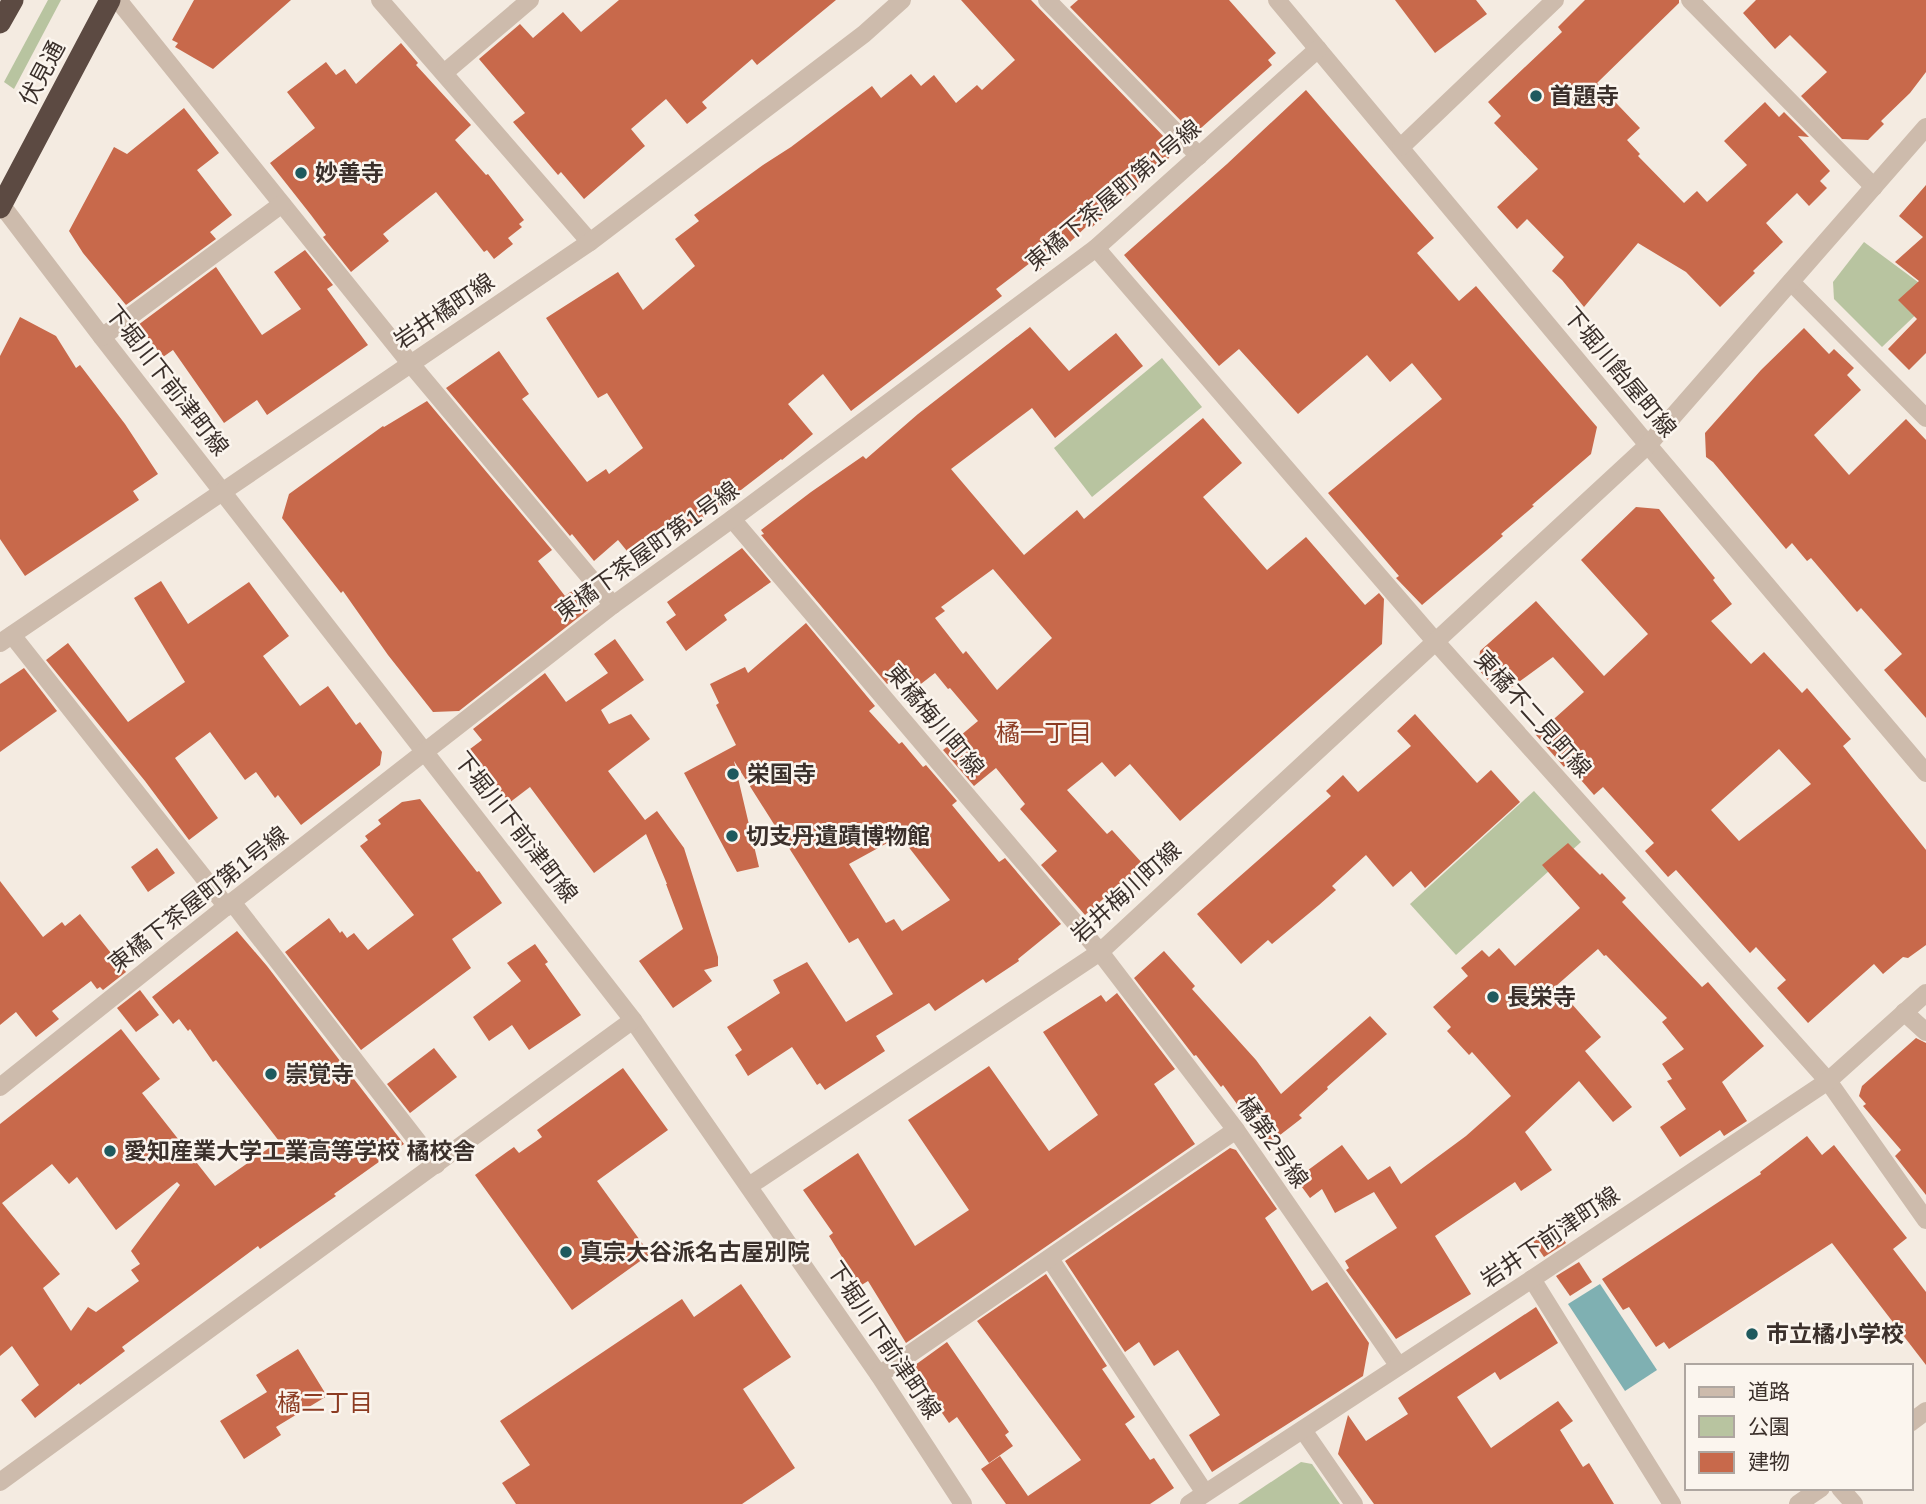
<svg xmlns="http://www.w3.org/2000/svg" width="1926" height="1504" viewBox="0 0 1926 1504" font-family="Helvetica,'Noto Sans JP',sans-serif">
<style>
.green{fill:#b8c4a0}
.water{fill:#7fb0b2}
.building{fill:#c8694b;fill-rule:evenodd}
.lines{fill:none;stroke-linecap:round;stroke-linejoin:round}
.minor{stroke:#cdbbac;stroke-width:18}
.highway{stroke:#5c4a42;stroke-width:21}
.poi-dot{fill:#1f5a5e;stroke:#fbf5ee;stroke-width:2.5}
.labels{text-anchor:middle;stroke-width:5;stroke-linejoin:round;paint-order:stroke}
.street-label{font-size:23px;fill:#3b302b;stroke:#fbf5ee}
.poi-label{font-size:23px;font-weight:bold;fill:#3b302b;stroke:#fbf5ee;text-anchor:start}
.neighbourhood-label{font-size:24px;fill:#8c3b22;stroke:#fbf5ee}
</style>
<rect width="100%" height="100%" fill="#f4ebe1"/>
<!-- green -->
<g class="green">
<polygon points="48,0 61,0 14,89 4,82"/>
<polygon points="1864,242 1926,288 1926,305 1882,347 1834,299 1833,282"/>
<polygon points="1162,358 1202,407 1092,497 1054,448"/>
<polygon points="1534,791 1581,842 1456,955 1410,904"/>
<polygon points="1301,1462 1312,1464 1340,1504 1238,1504"/>
</g>
<!-- water -->
<polygon class="water" points="1600,1284 1657,1370 1625,1391 1568,1304"/>
<!-- building -->
<g class="building">
<polygon points="194,0 291,0 213,69 175,47 178,43 172,40"/>
<polygon points="619,0 836,0 757,65 752,59 702,102 707,108 687,124 666,99 631,129 645,146 584,199 561,172 558,175 513,122 525,113 479,59 520,24 533,38 563,12 581,32"/>
<polygon points="961,0 1031,0 1171,144 1169,158 1090,229 1087,226 1038,272 1030,263 996,289 1002,296 851,411 823,374 788,404 813,434 782,460 781,459 728,500 679,535 671,523 631,556 618,540 594,561 572,534 570,536 446,388 499,351 529,394 522,399 587,482 606,469 609,474 643,448 607,393 598,398 546,318 618,272 643,310 695,266 675,239 699,221 694,215 763,165 791,147 872,86 881,98 911,74 921,86 934,75 956,103 977,85 982,90 1015,60"/>
<polygon points="1078,0 1229,0 1276,53 1268,60 1272,65 1201,128 1187,127 1070,7"/>
<polygon points="1395,0 1476,0 1487,14 1435,53"/>
<polygon points="1585,0 1679,0 1679,3 1597,83 1640,128 1627,140 1640,154 1638,156 1684,203 1697,191 1707,202 1747,165 1724,141 1765,102 1779,117 1784,112 1809,137 1798,136 1830,171 1820,181 1827,188 1809,206 1797,193 1766,223 1783,242 1753,271 1755,273 1720,307 1686,272 1638,243 1584,307 1562,280 1552,271 1564,257 1527,219 1517,229 1497,207 1538,169 1494,123 1501,116 1488,102 1562,32 1558,27"/>
<polygon points="1756,0 1926,0 1926,72 1910,93 1881,121 1884,124 1868,140 1842,139 1801,96 1827,72 1790,35 1775,49 1743,13"/>
<polygon points="401,43 418,63 416,65 471,125 455,140 486,175 488,174 524,220 519,224 522,227 508,238 513,244 494,259 487,250 484,252 436,192 383,234 389,241 351,272 323,237 326,235 311,215 270,163 315,128 287,92 326,62 336,75 345,69 356,84"/>
<polygon points="1306,90 1434,238 1417,253 1459,301 1476,286 1597,427 1591,454 1532,505 1534,506 1501,534 1503,536 1487,550 1422,605 1396,578 1399,576 1328,493 1442,399 1412,363 1390,382 1367,355 1298,414 1239,349 1219,366 1124,255 1227,164"/>
<polygon points="184,108 219,153 197,170 232,215 210,232 216,239 126,305 83,253 69,231 114,147 127,154"/>
<polygon points="1926,185 1926,353 1909,370 1888,349 1917,319 1898,300 1919,281 1895,262 1923,237 1899,216"/>
<polygon points="305,250 333,285 327,289 368,345 267,415 257,400 224,423 173,350 163,357 138,325 216,267 262,335 301,309 274,272"/>
<polygon points="20,317 56,336 76,368 80,365 125,424 158,474 133,491 139,500 25,576 0,539 0,356"/>
<path d="M 1030,327 L 1069,371 L 1116,333 L 1143,366 L 1055,438 L 1032,408 L 951,469 L 1024,555 L 1077,510 L 1084,519 L 1203,418 L 1242,463 L 1203,497 L 1267,570 L 1306,537 L 1365,605 L 1379,593 L 1384,599 L 1382,644 L 1180,821 L 1130,764 L 1115,777 L 1102,762 L 1067,790 L 1107,834 L 1112,830 L 1143,864 L 1085,915 L 1041,865 L 1057,851 L 1020,809 L 1025,804 L 996,768 L 974,786 L 943,750 L 978,721 L 950,688 L 948,689 L 935,673 L 917,687 L 904,671 L 887,684 L 761,535 L 764,534 L 761,530 L 811,492 L 863,456 L 866,459 L 918,414 ZM 993,569 L 1052,638 L 997,690 L 966,651 L 963,654 L 935,618 L 945,611 L 941,607 Z"/>
<polygon points="1804,328 1829,354 1834,349 1854,368 1847,375 1861,390 1814,435 1849,475 1906,419 1926,440 1926,718 1884,670 1902,654 1861,608 1857,612 1811,558 1807,561 1792,543 1786,549 1713,462 1706,457 1705,433 1761,370"/>
<polygon points="427,401 552,550 538,561 565,596 580,585 589,597 588,610 459,711 433,712 388,655 343,591 341,593 282,518 289,494 383,426 384,427"/>
<path d="M 1636,507 L 1659,509 L 1715,578 L 1713,580 L 1732,604 L 1711,621 L 1751,664 L 1764,652 L 1802,693 L 1807,688 L 1851,739 L 1843,746 L 1926,850 L 1926,945 L 1908,958 L 1903,957 L 1883,974 L 1874,964 L 1808,1023 L 1777,988 L 1786,980 L 1756,947 L 1750,953 L 1676,870 L 1668,877 L 1645,851 L 1654,843 L 1603,787 L 1594,795 L 1567,764 L 1564,767 L 1536,735 L 1584,692 L 1553,657 L 1501,695 L 1478,669 L 1480,651 L 1536,601 L 1604,676 L 1648,634 L 1581,560 ZM 1779,749 L 1811,784 L 1739,841 L 1711,810 Z"/>
<polygon points="742,548 771,582 724,615 727,620 686,651 666,622 676,615 667,602"/>
<polygon points="161,581 188,624 249,582 289,636 263,656 300,706 328,686 356,725 360,722 382,752 380,765 301,825 278,795 275,798 256,772 245,780 210,732 175,758 218,818 189,840 145,781 46,660 68,643 128,722 185,682 134,598"/>
<path d="M 806,623 L 875,706 L 869,711 L 899,744 L 902,742 L 923,767 L 926,765 L 957,801 L 952,805 L 999,862 L 1005,858 L 1061,924 L 1018,959 L 1019,961 L 986,983 L 983,979 L 935,1011 L 929,1003 L 876,1036 L 885,1051 L 825,1090 L 820,1083 L 817,1085 L 792,1047 L 748,1076 L 735,1055 L 742,1050 L 727,1027 L 780,993 L 773,980 L 807,962 L 846,1022 L 893,994 L 858,938 L 849,943 L 734,761 L 759,867 L 737,872 L 684,773 L 736,745 L 716,705 L 719,703 L 710,684 L 745,667 L 748,673 ZM 900,836 L 950,900 L 902,931 L 894,919 L 886,923 L 849,864 Z"/>
<polygon points="615,639 644,680 601,710 609,724 631,714 650,739 608,771 645,820 657,811 684,848 718,957 718,966 704,970 712,981 673,1008 639,961 683,929 666,884 667,884 646,834 594,873 530,787 509,803 470,749 482,740 473,729 545,673 566,702 608,673 594,654"/>
<polygon points="24,668 57,711 0,752 0,684"/>
<polygon points="1415,714 1477,783 1491,770 1520,802 1425,888 1411,871 1393,887 1366,855 1332,886 1336,890 1319,905 1272,944 1268,940 1241,964 1197,914 1331,796 1326,791 1343,775 1358,792 1411,746 1397,731"/>
<polygon points="420,799 477,872 479,871 502,903 452,939 471,968 361,1050 285,952 329,918 340,933 342,931 347,938 354,933 368,950 414,915 360,846 368,840 365,836 381,824 378,820 402,802"/>
<polygon points="1568,843 1600,875 1602,873 1626,898 1622,902 1702,987 1708,982 1764,1046 1722,1082 1747,1121 1724,1136 1720,1130 1680,1157 1660,1127 1686,1109 1667,1081 1672,1079 1662,1064 1684,1049 1662,1022 1667,1018 1606,955 1604,956 1598,949 1556,986 1601,1037 1585,1051 1632,1107 1613,1122 1579,1081 1525,1132 1552,1170 1521,1191 1515,1182 1435,1236 1471,1294 1396,1339 1346,1270 1349,1268 1345,1261 1397,1228 1374,1192 1335,1213 1322,1189 1310,1198 1296,1179 1342,1145 1368,1180 1390,1166 1401,1184 1466,1136 1511,1096 1472,1052 1469,1055 1447,1031 1451,1027 1433,1007 1468,976 1461,968 1482,950 1489,957 1499,948 1515,966 1580,908 1542,865"/>
<polygon points="157,848 175,873 148,892 131,867"/>
<polygon points="0,881 43,937 62,922 65,926 80,914 126,972 103,990 100,987 97,989 91,981 52,1011 59,1019 36,1037 16,1012 0,1025"/>
<path d="M 237,931 L 267,966 L 404,1144 L 334,1194 L 336,1196 L 297,1223 L 260,1249 L 258,1246 L 122,1347 L 125,1351 L 80,1385 L 79,1383 L 35,1418 L 21,1400 L 39,1385 L 12,1346 L 0,1356 L 0,1124 L 121,1029 L 160,1079 L 142,1093 L 215,1186 L 279,1141 L 216,1060 L 213,1062 L 190,1029 L 188,1031 L 179,1019 L 173,1024 L 152,997 ZM 52,1164 L 69,1184 L 77,1177 L 116,1230 L 177,1182 L 180,1185 L 131,1251 L 140,1264 L 131,1270 L 139,1281 L 96,1312 L 88,1307 L 71,1331 L 43,1288 L 60,1274 L 2,1203 Z"/>
<polygon points="535,944 548,962 545,964 581,1015 529,1050 512,1025 489,1041 473,1017 521,981 507,963"/>
<polygon points="1164,951 1195,986 1192,989 1256,1060 1281,1094 1370,1016 1387,1034 1327,1087 1328,1089 1299,1115 1302,1118 1267,1145 1223,1085 1221,1087 1196,1055 1194,1056 1134,978"/>
<polygon points="140,990 159,1015 136,1032 117,1008"/>
<polygon points="1117,993 1175,1069 1154,1084 1195,1144 906,1343 868,1281 860,1286 829,1236 833,1233 803,1190 858,1153 915,1246 969,1210 908,1120 989,1066 1049,1151 1098,1115 1043,1032 1101,995 1106,1002"/>
<polygon points="1916,1038 1926,1043 1926,1195 1895,1156 1901,1150 1863,1106 1866,1104 1859,1096 1862,1086"/>
<polygon points="434,1048 457,1077 410,1113 387,1084"/>
<polygon points="623,1068 668,1130 597,1181 650,1254 572,1310 475,1175 514,1147 519,1153 542,1137 537,1130"/>
<polygon points="1807,1136 1822,1155 1834,1145 1907,1238 1893,1249 1926,1292 1926,1365 1832,1243 1669,1349 1664,1342 1656,1347 1629,1307 1623,1310 1602,1279 1761,1174 1760,1172"/>
<polygon points="1230,1148 1236,1150 1277,1209 1265,1218 1312,1291 1327,1282 1369,1343 1363,1376 1212,1472 1189,1435 1220,1415 1178,1350 1154,1366 1139,1342 1125,1352 1065,1261"/>
<polygon points="1553,1223 1566,1243 1544,1257 1531,1238"/>
<polygon points="1579,1262 1592,1282 1570,1296 1556,1276"/>
<polygon points="1046,1274 1107,1366 1102,1369 1135,1417 1125,1424 1150,1460 1154,1458 1174,1488 1150,1504 1006,1504 981,1469 1000,1456 1028,1496 1081,1460 977,1321"/>
<polygon points="741,1284 791,1357 743,1389 795,1468 742,1504 516,1504 502,1483 530,1465 500,1421 682,1299 694,1317"/>
<polygon points="1536,1307 1558,1343 1500,1380 1495,1372 1457,1397 1491,1448 1558,1401 1573,1421 1560,1430 1583,1467 1589,1463 1614,1504 1374,1504 1338,1454 1348,1415 1366,1441 1408,1414 1398,1398"/>
<polygon points="947,1342 1009,1432 1005,1435 1013,1446 989,1463 957,1417 949,1423 911,1368"/>
<polygon points="298,1349 327,1396 276,1427 281,1435 244,1459 220,1421 267,1392 256,1375"/>
</g>
<g class="lines">
<!-- minor -->
<g class="minor">
<polyline points="118,0 410,363 613,605"/>
<polyline points="380,0 590,242"/>
<polyline points="1047,0 1199,156"/>
<polyline points="1277,0 1648,445 1926,773"/>
<polyline points="1690,0 1874,187"/>
<polyline points="444,73 530,0"/>
<polyline points="1401,147 1555,0"/>
<polyline points="0,203 102,337 633,1020 879,1375 963,1504"/>
<polyline points="1096,248 1435,641 1828,1081 1926,1220"/>
<polyline points="1791,282 1926,418"/>
<polyline points="102,337 282,204"/>
<polyline points="732,519 1100,952 1236,1130 1398,1365"/>
<polyline points="12,635 227,907"/>
<polyline points="0,643 590,242 864,34 902,0"/>
<polyline points="232,902 436,1165"/>
<polyline points="1904,1012 1926,1032"/>
<polyline points="0,1087 232,902 613,605 732,519 1096,248 1318,49"/>
<polyline points="749,1186 1100,952 1648,445 1926,127"/>
<polyline points="1050,1259 1205,1493"/>
<polyline points="1532,1279 1672,1504"/>
<polyline points="879,1375 1236,1130"/>
<polyline points="1910,1423 1926,1411"/>
<polyline points="1303,1430 1354,1504"/>
<polyline points="0,1482 633,1020"/>
<polyline points="1840,1488 1854,1504"/>
<polyline points="1189,1504 1532,1279 1828,1081 1926,993"/>
<polyline points="1798,1504 1821,1488"/>
</g>
<!-- highway -->
<g class="highway">
<polyline points="0,23 13,0"/>
<polyline points="0,208 110,0"/>
</g>
</g>
<!-- markers -->
<g class="poi-dot">
<circle cx="1536" cy="96" r="7"/>
<circle cx="301" cy="173" r="7"/>
<circle cx="733" cy="774" r="7"/>
<circle cx="732" cy="836" r="7"/>
<circle cx="1493" cy="997" r="7"/>
<circle cx="271" cy="1074" r="7"/>
<circle cx="110" cy="1151" r="7"/>
<circle cx="566" cy="1252" r="7"/>
<circle cx="1752" cy="1334" r="7"/>
</g>
<g class="labels">
<!-- street labels -->
<g class="street-label">
<text transform="translate(42 73) rotate(-62)" y="8">伏見通</text>
<text transform="translate(1113 195) rotate(-40)" y="8">東橘下茶屋町第1号線</text>
<text transform="translate(444 311) rotate(-34)" y="8">岩井橘町線</text>
<text transform="translate(1620 372) rotate(50)" y="8">下堀川飴屋町線</text>
<text transform="translate(167 380) rotate(52)" y="8">下堀川下前津町線</text>
<text transform="translate(647 551) rotate(-36)" y="8">東橘下茶屋町第1号線</text>
<text transform="translate(1533 714) rotate(48)" y="8">東橘不二見町線</text>
<text transform="translate(935 720) rotate(50)" y="8">東橘梅川町線</text>
<text transform="translate(516 827) rotate(52)" y="8">下堀川下前津町線</text>
<text transform="translate(1126 892) rotate(-42)" y="8">岩井梅川町線</text>
<text transform="translate(198 899) rotate(-38)" y="8">東橘下茶屋町第1号線</text>
<text transform="translate(1273 1142) rotate(55)" y="8">橘第2号線</text>
<text transform="translate(1550 1237) rotate(-34)" y="8">岩井下前津町線</text>
<text transform="translate(884 1340) rotate(56)" y="8">下堀川下前津町線</text>
</g>
<!-- poi labels -->
<g class="poi-label">
<text x="1550" y="104">首題寺</text>
<text x="315" y="181">妙善寺</text>
<text x="747" y="782">栄国寺</text>
<text x="746" y="844">切支丹遺蹟博物館</text>
<text x="1507" y="1005">長栄寺</text>
<text x="285" y="1082">崇覚寺</text>
<text x="124" y="1159">愛知産業大学工業高等学校 橘校舎</text>
<text x="580" y="1260">真宗大谷派名古屋別院</text>
<text x="1766" y="1342">市立橘小学校</text>
</g>
<!-- neighbourhood labels -->
<g class="neighbourhood-label">
<text x="1044" y="741">橘一丁目</text>
<text x="325" y="1411">橘二丁目</text>
</g>
</g>
<!-- legend -->
<rect x="1685" y="1364" width="228" height="126" fill="#fbf5ee" stroke="#aea6a0" stroke-width="2"/>
<rect x="1699" y="1387" width="35" height="10" fill="#cdbbac" stroke="#aea6a0" stroke-width="2"/>
<text x="1748" y="1399" font-size="21" fill="#3b302b">道路</text>
<rect x="1699" y="1416" width="35" height="21" fill="#b8c4a0" stroke="#aea6a0" stroke-width="2"/>
<text x="1748" y="1434" font-size="21" fill="#3b302b">公園</text>
<rect x="1699" y="1452" width="35" height="21" fill="#c8694b" stroke="#aea6a0" stroke-width="2"/>
<text x="1748" y="1469" font-size="21" fill="#3b302b">建物</text>
</svg>
